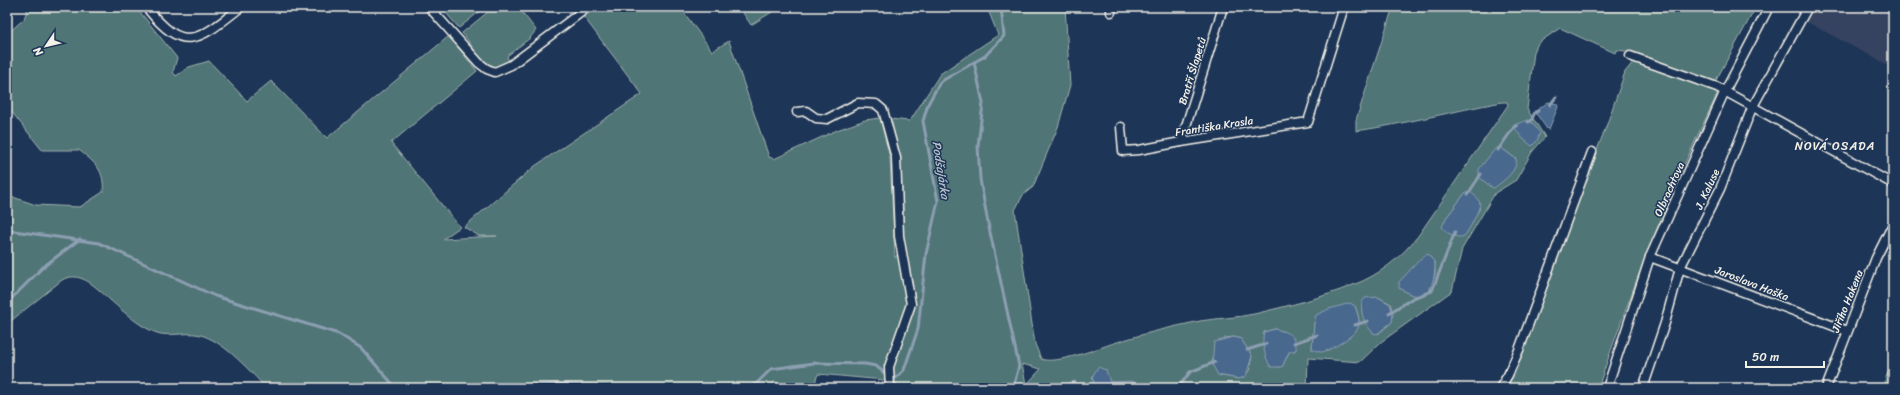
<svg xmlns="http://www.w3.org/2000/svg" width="1900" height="395" viewBox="0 0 1900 395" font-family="Sriracha,sans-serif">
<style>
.built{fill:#344360}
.green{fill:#4f7476;stroke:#a2b2af;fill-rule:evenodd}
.water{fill:#48688e;stroke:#8d9fb2}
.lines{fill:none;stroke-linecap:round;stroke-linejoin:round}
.stream{stroke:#8d9fb2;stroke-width:3}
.street-casing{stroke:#f4f1e8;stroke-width:11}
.street{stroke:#1d3557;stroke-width:8}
.labels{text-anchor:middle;stroke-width:3;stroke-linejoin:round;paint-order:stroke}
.street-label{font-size:11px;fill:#f4f1e8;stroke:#1d3557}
.neighbourhood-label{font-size:12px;letter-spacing:1px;fill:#f4f1e8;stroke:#1d3557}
.water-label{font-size:12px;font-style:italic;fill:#b8c1c8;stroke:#1d3557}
</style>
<rect width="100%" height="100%" fill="#1d3557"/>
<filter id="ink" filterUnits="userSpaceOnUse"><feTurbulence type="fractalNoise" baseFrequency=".025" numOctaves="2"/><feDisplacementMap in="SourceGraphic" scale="8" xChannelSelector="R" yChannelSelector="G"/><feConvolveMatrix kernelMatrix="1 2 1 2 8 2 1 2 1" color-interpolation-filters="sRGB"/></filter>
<g filter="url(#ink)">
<!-- built -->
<polygon class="built" points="1812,7 1893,7 1893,68 1805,21"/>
<!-- green -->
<g class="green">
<path d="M 28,7 L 136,7 L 177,58 L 173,72 L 176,76 L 189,67 L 209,61 L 247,101 L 271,81 L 327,138 L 449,36 L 477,71 L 391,143 L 460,227 L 443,239 L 497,236 L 479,236 L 464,227 L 535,166 L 642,94 L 583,16 L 594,7 L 680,7 L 712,51 L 729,41 L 769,157 L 774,159 L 837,130 L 865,120 L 880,118 L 890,158 L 895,258 C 909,242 901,183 899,161 C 897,147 892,133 889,119 L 910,121 L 940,74 L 998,35 L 987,7 L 1065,7 L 1070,85 L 1058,127 L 1033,187 L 1023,195 L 1015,210 L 1035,344 L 1041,359 C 1055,365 1099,348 1114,343 C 1142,334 1171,327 1200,321 C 1218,318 1236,318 1254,314 C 1287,306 1322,298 1353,285 C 1380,275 1400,258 1418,236 L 1508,105 L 1507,102 L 1502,102 C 1453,111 1405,124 1356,131 L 1356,120 L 1393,7 L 1756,7 L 1715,82 L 1633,52 L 1617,50 L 1615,53 L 1560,28 L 1538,43 L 1534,52 L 1527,109 L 1545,137 L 1532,152 L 1516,180 L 1495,193 L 1462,249 L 1452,291 L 1381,342 L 1360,362 L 1308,358 L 1307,388 L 1181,388 L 1175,385 L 1158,388 L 1133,388 L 1135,384 L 1110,382 L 1092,377 L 1096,388 L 1077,388 L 1075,381 L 1054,388 L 888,388 L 884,380 L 818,374 L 813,388 L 774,382 L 770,388 L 266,388 C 250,371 226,344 204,336 C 191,331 174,336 161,334 C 141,330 115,304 99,290 C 89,281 76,272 62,280 L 7,324 L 7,195 L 36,205 L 80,207 L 103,192 C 105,170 95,163 79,150 L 42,150 L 7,106 L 7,34 L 24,19 ZM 1500,147 L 1516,159 L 1514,169 L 1498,185 ZM 1466,192 L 1480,208 L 1464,236 L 1446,218 ZM 1435,263 L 1435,274 L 1430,290 L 1412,295 L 1399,288 ZM 1378,297 L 1391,304 L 1392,322 L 1378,334 ZM 1355,306 C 1357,311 1359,317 1359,322 C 1355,341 1329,344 1312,349 L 1314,323 ZM 1275,329 L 1285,332 L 1296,350 L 1289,352 L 1282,367 L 1271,366 L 1264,332 ZM 1234,337 L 1241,339 L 1252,356 L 1249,371 L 1239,379 L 1218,375 L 1225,338 ZM 1022,364 L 1041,369 L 1027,384 L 1026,384 Z"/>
<polygon points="441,7 485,7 459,28"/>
<path d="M 494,7 L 518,7 L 536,30 L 530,38 L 507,56 L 509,62 C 506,64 502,67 498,67 C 483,68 471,43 462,33 Z"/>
<polygon points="739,7 780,7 751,25"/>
<path d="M 1634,61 L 1716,90 L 1717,95 C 1670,190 1632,288 1598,388 L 1502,388 L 1580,193 L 1587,181 L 1588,173 L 1606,127 L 1625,72 Z"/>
<polygon points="1893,359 1893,388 1882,388"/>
</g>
<!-- water -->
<g class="water">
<polygon points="1548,102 1557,104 1558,107 1549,129 1547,129 1535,112"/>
<polygon points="1528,120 1531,121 1540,133 1537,141 1532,146 1522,138 1514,127 1514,125"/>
<path d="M 1500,147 L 1516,159 C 1518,171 1503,181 1494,188 L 1491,187 L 1479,177 L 1479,169 L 1495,149 Z"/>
<path d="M 1469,191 C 1473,194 1478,198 1480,203 C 1481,207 1468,233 1464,236 C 1458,240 1445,232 1442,227 L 1446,218 L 1466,192 Z"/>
<path d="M 1428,254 L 1435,263 C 1435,275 1433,287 1425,296 L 1412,295 L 1399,288 L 1399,282 L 1423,256 Z"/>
<path d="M 1378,297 L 1390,304 L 1393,314 L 1392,322 L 1377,334 L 1373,333 C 1365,324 1360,315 1362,302 L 1365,298 Z"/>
<path d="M 1350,303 L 1355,306 C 1357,313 1361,321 1358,328 C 1355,335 1329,352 1321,352 C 1319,352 1315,350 1312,349 L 1314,323 L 1316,315 L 1329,309 Z"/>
<path d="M 1275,329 C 1287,332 1297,335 1296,350 L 1289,352 L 1282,367 L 1271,367 C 1265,359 1261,341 1264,332 Z"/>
<polygon points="1234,337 1241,339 1252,356 1246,376 1239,379 1218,375 1212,364 1214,342"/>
<polygon points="1098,367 1106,370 1110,382 1132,381 1135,384 1133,388 1096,388 1092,377"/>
<polygon points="1075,381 1077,388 1054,388"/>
</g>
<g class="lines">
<!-- stream -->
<g class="stream">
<polyline points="974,62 983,103 978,146 980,179 988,223 1019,366 1013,388"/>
<polyline points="1550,105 1556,97"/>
<polyline points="1528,122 1531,121 1535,112 1538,111"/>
<polyline points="1498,150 1514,127 1517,126"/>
<polyline points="1468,194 1481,174"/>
<polyline points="7,230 99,243 215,296 339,334 361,348 396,388"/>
<polyline points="7,303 43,267 80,239"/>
<polyline points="1389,313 1413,298 1432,291 1455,232"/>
<polyline points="1355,325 1368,321"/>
<polyline points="1294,343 1317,335"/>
<polyline points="1247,350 1266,344"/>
<polyline points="494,388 559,384 643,388"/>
<polyline points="747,388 757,383 771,369 814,363 865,364 876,366 888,376"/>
<polyline points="899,388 893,381 904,370 918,329 926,254 938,201 923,121 928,104 940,82 985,56 1004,36 1001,7"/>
<polyline points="1178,388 1190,372 1215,362"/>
</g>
<defs>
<g id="street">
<polyline points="429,7 479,63 487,69 495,72 511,65 588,7"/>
<polyline points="1111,7 1111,12"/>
<path d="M 147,8 C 185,56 200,39 241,7"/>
<polyline points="1630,56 1717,87 1893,184"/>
<polyline points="797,112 806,111 816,118 827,119 858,103 876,104 883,110 896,158 899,236 911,304 889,367 890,388"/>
<polyline points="1121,127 1123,151 1139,150 1181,142 1308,122 1344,7"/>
<polyline points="1181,142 1223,7"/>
<polyline points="1650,257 1847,331"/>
<polyline points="1500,388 1508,375 1519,350 1592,152"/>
<polyline points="1607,388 1650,257 1724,93 1769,7"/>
<polyline points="1643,388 1665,323 1680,268 1720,189 1752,108 1808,7"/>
<polyline points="1826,388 1876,258 1893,224"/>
</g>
</defs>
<!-- street casing -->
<use href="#street" class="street-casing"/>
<!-- street -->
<use href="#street" class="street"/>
</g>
</g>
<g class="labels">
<!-- street labels -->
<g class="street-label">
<text transform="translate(1192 71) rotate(-73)" y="4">Bratří Šlapetů</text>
<text transform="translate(1214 126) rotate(-9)" y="4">Františka Krasla</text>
<text transform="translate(1669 189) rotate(-66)" y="4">Olbrachtova</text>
<text transform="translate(1707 189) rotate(-65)" y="4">J. Kaluse</text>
<text transform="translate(1752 283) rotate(21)" y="4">Jaroslava Haška</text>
<text transform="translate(1847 301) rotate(-68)" y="4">Jiřího Hakena</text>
</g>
<!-- neighbourhood labels -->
<g class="neighbourhood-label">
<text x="1835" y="150">NOVÁ OSADA</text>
</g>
<!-- water labels -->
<g class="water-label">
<text transform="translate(941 170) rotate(81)" y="4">Podšajárka</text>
</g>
</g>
<!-- margin -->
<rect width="1900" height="395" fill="none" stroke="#1d3557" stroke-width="24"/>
<rect x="12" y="12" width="1876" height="371" fill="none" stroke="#f4f1e8" stroke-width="1.5" filter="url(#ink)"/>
<!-- north arrow -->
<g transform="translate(46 46) rotate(235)" stroke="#1d3557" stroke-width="3" paint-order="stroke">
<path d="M0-3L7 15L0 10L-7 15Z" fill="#f4f1e8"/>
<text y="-6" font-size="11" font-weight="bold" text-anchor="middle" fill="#f4f1e8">N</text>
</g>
<!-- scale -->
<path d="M1746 361v6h78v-6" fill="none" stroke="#f4f1e8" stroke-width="2"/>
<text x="1752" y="361" font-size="12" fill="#f4f1e8" stroke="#1d3557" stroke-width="3" paint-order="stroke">50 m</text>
</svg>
